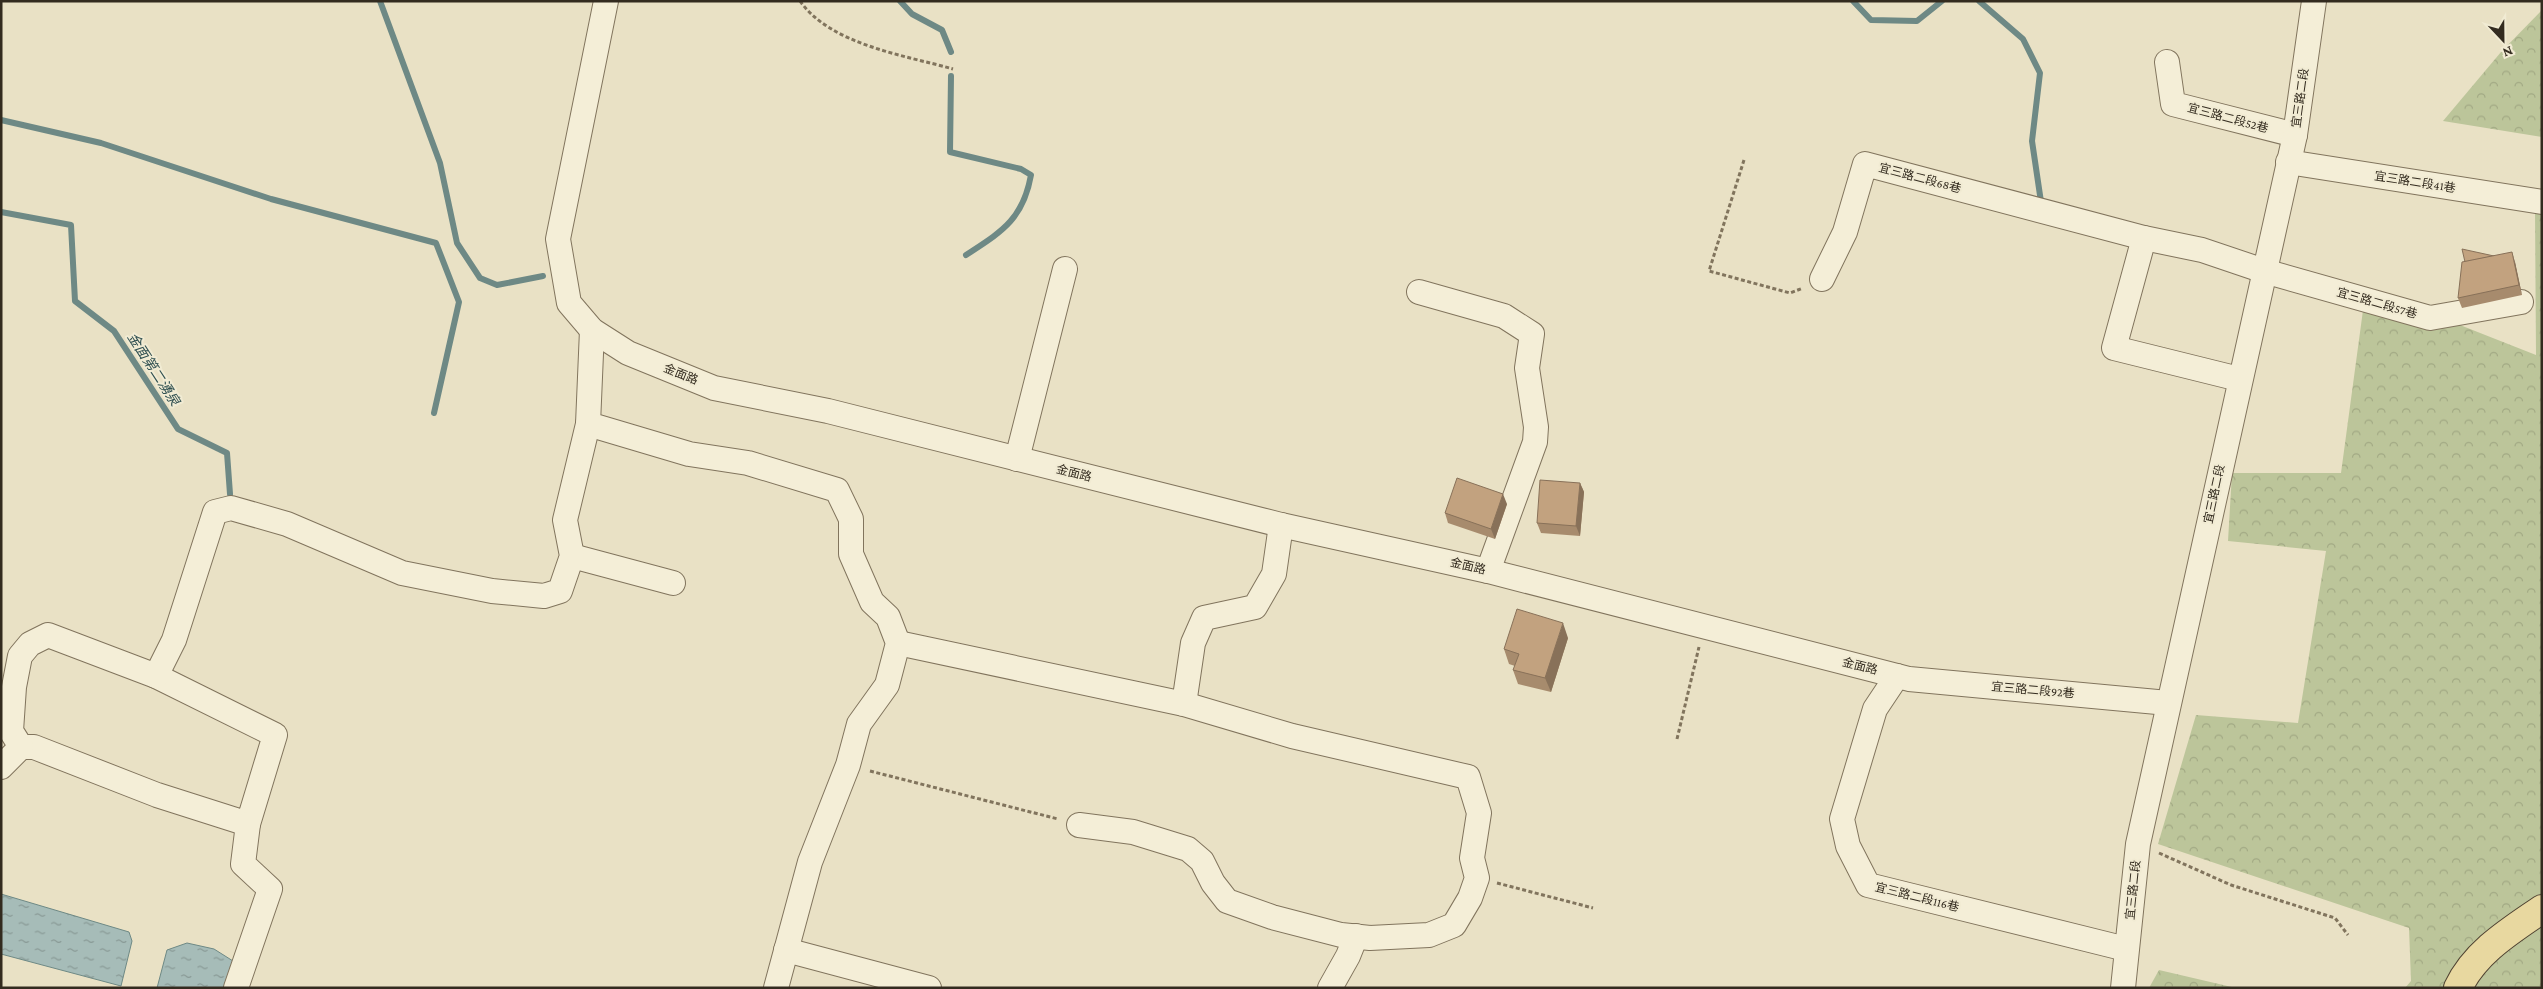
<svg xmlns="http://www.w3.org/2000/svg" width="2543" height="989" viewBox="0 0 2543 989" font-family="'Crimson Pro','Noto Sans TC',serif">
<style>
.forest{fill:url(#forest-crowns)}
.water{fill:url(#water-ripples);stroke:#6e8985}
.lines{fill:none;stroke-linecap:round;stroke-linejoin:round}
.stream{stroke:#6e8985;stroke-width:6}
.minor-casing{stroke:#81745d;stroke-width:26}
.major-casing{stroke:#4f4231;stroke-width:30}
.path{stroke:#81745d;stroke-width:3;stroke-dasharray:4 2.5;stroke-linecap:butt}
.minor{stroke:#f4eed7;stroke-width:24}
.major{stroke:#e8d8a0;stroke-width:28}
.wall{fill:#a78b6d}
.shaded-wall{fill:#887159}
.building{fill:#c2a27f;stroke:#887159}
.labels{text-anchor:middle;stroke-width:4;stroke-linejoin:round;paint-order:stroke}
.street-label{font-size:12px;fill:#332b1f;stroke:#f1ebd3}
.water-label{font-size:14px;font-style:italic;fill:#305051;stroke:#f1ebd3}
</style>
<defs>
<pattern id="forest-crowns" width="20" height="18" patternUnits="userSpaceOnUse" patternTransform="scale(1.25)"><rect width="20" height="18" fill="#bcc59a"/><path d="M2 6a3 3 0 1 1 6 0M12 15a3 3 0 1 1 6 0" fill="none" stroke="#a2a984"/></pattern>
<pattern id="water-ripples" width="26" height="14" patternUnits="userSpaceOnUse" patternTransform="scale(1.25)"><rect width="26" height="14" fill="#a6bcb8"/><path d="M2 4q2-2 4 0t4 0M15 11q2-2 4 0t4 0" fill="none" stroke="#889995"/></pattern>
</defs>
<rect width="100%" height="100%" fill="#e9e1c5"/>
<!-- forest -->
<g class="forest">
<polygon points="2542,10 2542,137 2443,121 2501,52"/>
<polygon points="2535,211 2542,212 2542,988 2405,988 2411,981 2409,928 2158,844 2196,715 2298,723 2326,551 2228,541 2232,473 2341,473 2366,288 2536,355"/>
<polygon points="2159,970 2236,988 2149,988"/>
</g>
<!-- water -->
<g class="water">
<polygon points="1,894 129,932 132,941 121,986 1,954"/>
<polygon points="187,943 214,949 233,961 224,988 157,988 167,950"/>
</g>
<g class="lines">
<!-- stream -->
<g class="stream">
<polyline points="380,1 440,163 457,243 480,278 497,285 543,276"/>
<polyline points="900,1 912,14 942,30 951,52"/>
<polyline points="1853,1 1871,20 1917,21 1942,1"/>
<polyline points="1979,1 2023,39 2040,73 2032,141 2041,202"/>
<path d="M 951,76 L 950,152 L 1021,169 L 1031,175 C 1023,220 1001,232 966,255"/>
<polyline points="1,120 101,143 271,199 436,243 459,302 434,413"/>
<polyline points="1,212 71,225 75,301 114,331 178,429 227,453 230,494"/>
</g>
<defs>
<g id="minor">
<polyline points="606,1 558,239 569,303 592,330 628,353 714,388 828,411 1281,525 1488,571 1909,679 2168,703"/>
<polyline points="2167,62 2173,104 2295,135"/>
<polyline points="2288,162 2542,202"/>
<polyline points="2144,238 2114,348 2239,379"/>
<polyline points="1822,279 1845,232 1865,164 2144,238 2202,250 2264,271 2430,318 2521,302"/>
<polyline points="1419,292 1504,316 1532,334 1527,368 1536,427 1535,442 1488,571"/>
<polyline points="592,330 588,424 689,454 748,463 837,490 851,519 851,554 872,602 888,617 898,643 887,685 859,724 848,765 810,862 776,988"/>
<polyline points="1017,459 1065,269"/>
<polyline points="572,556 673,583"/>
<polygon points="48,635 156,676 275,735 248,824 157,795 34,747 21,747 11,731 14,687 20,656 30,644"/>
<polyline points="898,643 1184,704 1292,736 1468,777 1479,813 1472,858 1477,878 1470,898 1454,925 1429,935 1370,938 1341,935 1272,917 1227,901 1213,883 1202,861 1188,849 1133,832 1079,825"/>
<polyline points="156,676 174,640 215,512 231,508 287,524 402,573 492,591 544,596 560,591 572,556 565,520 588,424"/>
<polyline points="1897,676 1875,709 1842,819 1848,846 1868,885 2126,949"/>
<polyline points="1184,704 1193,643 1204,618 1255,607 1274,574 1281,525"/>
<polyline points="1,767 21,747"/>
<polyline points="786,950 929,988"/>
<polyline points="236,988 270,889 243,864 248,824"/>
<polyline points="1330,988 1348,956 1356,936"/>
<polyline points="2123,988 2138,844 2295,135 2314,1"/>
</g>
<path id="major" d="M 2458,988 C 2475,952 2510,931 2542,909"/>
</defs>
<!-- minor casing -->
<use href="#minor" class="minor-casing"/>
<!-- major casing -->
<use href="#major" class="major-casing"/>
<!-- path -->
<g class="path">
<path d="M 800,1 C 831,45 904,55 953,69"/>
<polyline points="1744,160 1709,271 1790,293 1803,288"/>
<polyline points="1677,739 1699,647"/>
<polyline points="870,771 1058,819"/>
<polyline points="2159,853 2231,885 2335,918 2348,935"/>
<polyline points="1497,883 1593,908"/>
</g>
<!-- minor -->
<use href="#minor" class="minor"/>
<!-- major -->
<use href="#major" class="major"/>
</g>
<!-- wall -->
<g class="wall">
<polygon points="2515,262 2522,295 2462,308 2458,298"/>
<polygon points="1580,483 1584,492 1580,536 1541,533 1537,523"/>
<polygon points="1507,504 1495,539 1448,523 1445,513"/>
<polygon points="1568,638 1551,692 1518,684 1513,670 1515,666 1509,664 1504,649"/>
</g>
<!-- shaded-wall -->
<g class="shaded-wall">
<polygon points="2512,252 2515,262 2522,295 2519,285"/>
<polygon points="1580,483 1584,492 1580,536 1576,526"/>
<polygon points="1503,494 1507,504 1495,539 1491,529"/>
<polygon points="1563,623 1568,638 1551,692 1545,678"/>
</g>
<!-- building -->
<g class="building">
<polygon points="2462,249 2494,256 2465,262"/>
<polygon points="2512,252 2519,285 2458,298 2462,262"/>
<polygon points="1457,478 1503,494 1491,529 1445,513"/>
<polygon points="1540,480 1580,483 1576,526 1537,523"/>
<polygon points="1517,609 1563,623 1545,678 1513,670 1519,654 1504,649"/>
</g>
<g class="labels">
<!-- street labels -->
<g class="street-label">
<text transform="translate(2300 98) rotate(-82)" y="4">宜三路二段</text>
<text transform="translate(2228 118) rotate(15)" y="4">宜三路二段52巷</text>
<text transform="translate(1920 178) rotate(15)" y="4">宜三路二段68巷</text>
<text transform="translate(2415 182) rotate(9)" y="4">宜三路二段41巷</text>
<text transform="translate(2377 303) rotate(16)" y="4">宜三路二段57巷</text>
<text transform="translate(681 374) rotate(22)" y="4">金面路</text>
<text transform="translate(1074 473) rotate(14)" y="4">金面路</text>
<text transform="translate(2214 494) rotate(-78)" y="4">宜三路二段</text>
<text transform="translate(1468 566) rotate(13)" y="4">金面路</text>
<text transform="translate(1860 666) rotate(14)" y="4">金面路</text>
<text transform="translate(2033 690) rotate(5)" y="4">宜三路二段92巷</text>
<text transform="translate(2133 890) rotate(-84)" y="4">宜三路二段</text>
<text transform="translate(1917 897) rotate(14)" y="4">宜三路二段116巷</text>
</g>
<!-- water labels -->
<g class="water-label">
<text transform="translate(154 369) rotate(57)" y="5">金面第二湧泉</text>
</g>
</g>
<!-- border -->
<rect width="2543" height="989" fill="none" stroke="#332b1f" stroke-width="5"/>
<!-- north arrow -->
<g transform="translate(2503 40) rotate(158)" stroke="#f1ebd3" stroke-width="4" paint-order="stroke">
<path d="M0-4L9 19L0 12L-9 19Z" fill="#332b1f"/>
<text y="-8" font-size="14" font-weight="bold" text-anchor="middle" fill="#332b1f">N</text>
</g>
</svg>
